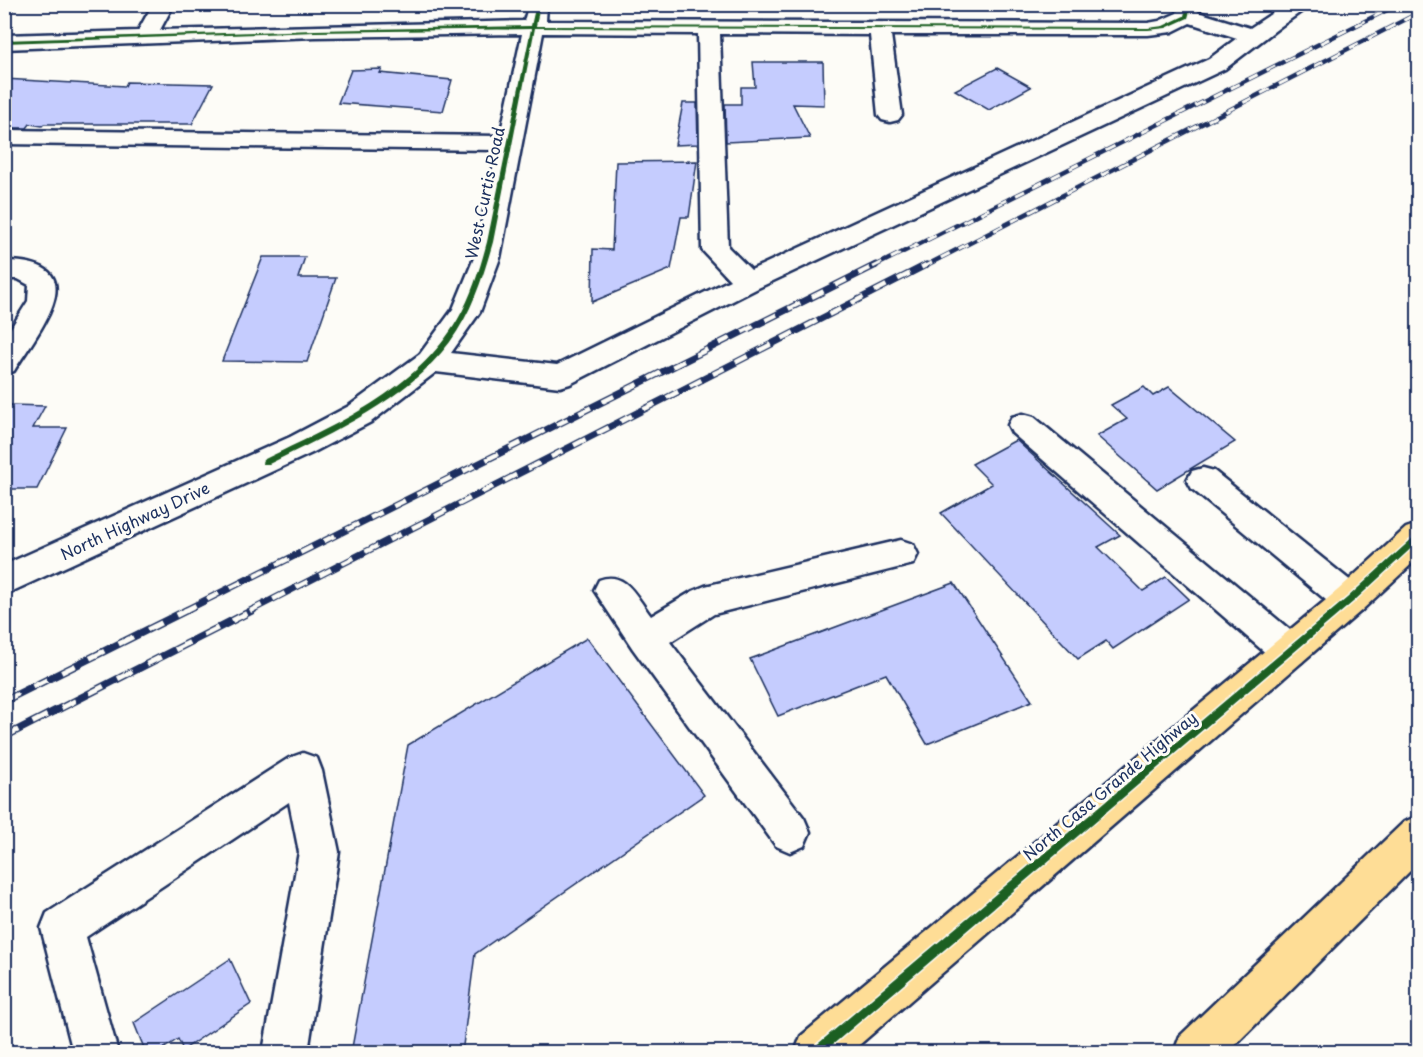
<svg xmlns="http://www.w3.org/2000/svg" width="1423" height="1057" viewBox="0 0 1423 1057" font-family="'Playpen Sans',sans-serif">
<style>
.building{fill:#c5ccfe;stroke:#1b2f5e;stroke-width:1.5}
.lines{fill:none;stroke-linecap:round;stroke-linejoin:round}
.minor-casing{stroke:#1b2f5e;stroke-width:5}
.major-casing{stroke:#1b2f5e;stroke-width:5}
.highway-casing{stroke:#1b2f5e;stroke-width:5}
.minor{fill:#fdfcf7;fill-rule:evenodd}
.major{fill:#fedd96;fill-rule:evenodd}
.highway{fill:#fedd96;fill-rule:evenodd}
.rail-far2-casing{stroke:#1b2f5e;stroke-width:4.5}
.rail-far1-casing{stroke:#1b2f5e;stroke-width:7}
.rail-casing{stroke:#1b2f5e;stroke-width:8}
.rail-far2{stroke:#fdfcf7;stroke-width:3;stroke-dasharray:10;stroke-linecap:butt}
.rail-far1{stroke:#fdfcf7;stroke-width:4.5;stroke-dasharray:13;stroke-linecap:butt}
.rail{stroke:#fdfcf7;stroke-width:5;stroke-dasharray:16;stroke-linecap:butt}
.cycleway-casing{stroke:#fdfcf7;stroke-width:3}
.cycleway{fill:#1b5e20;fill-rule:evenodd}
.labels{text-anchor:middle;stroke-width:6;stroke-linejoin:round;paint-order:stroke}
.street-label{font-size:16px;fill:#1b2f5e;stroke:#fdfcf7}
</style>
<rect width="100%" height="100%" fill="#fdfcf7"/>
<filter id="ink" filterUnits="userSpaceOnUse"><feTurbulence type="fractalNoise" baseFrequency=".0167" numOctaves="2"/><feDisplacementMap in="SourceGraphic" scale="12" xChannelSelector="R" yChannelSelector="G"/><feConvolveMatrix kernelMatrix="1 2 1 2 8 2 1 2 1" color-interpolation-filters="sRGB"/></filter>
<g filter="url(#ink)">
<!-- building -->
<g class="building">
<polygon points="753,62 823,62 824,105 793,104 810,138 726,142 725,104 741,104 741,87 755,87"/>
<polygon points="997,68 1031,87 989,110 955,90"/>
<polygon points="382,69 380,73 452,80 443,111 338,103 351,70"/>
<polygon points="4,79 125,86 127,82 213,84 192,124 44,124 42,126 30,124 27,128 4,128"/>
<polygon points="683,103 697,103 698,144 675,145"/>
<polygon points="697,161 689,217 681,217 671,269 592,302 593,249 612,250 616,162"/>
<polygon points="263,257 305,257 298,278 336,278 307,362 222,361"/>
<polygon points="1144,387 1153,396 1169,387 1235,442 1157,489 1097,436 1127,419 1111,405"/>
<polygon points="10,405 45,406 33,428 67,428 37,489 4,489 4,416"/>
<polygon points="1016,440 1120,535 1098,547 1143,591 1166,577 1189,599 1113,649 1106,641 1078,659 941,513 992,484 972,464"/>
<polygon points="954,583 1032,701 927,744 886,674 778,716 750,659"/>
<polygon points="587,638 704,795 475,954 462,1053 351,1053 408,745"/>
<polygon points="230,959 251,1004 183,1050 178,1039 157,1053 146,1053 134,1023"/>
</g>
<g class="lines">
<defs>
<g id="minor">
<polygon points="4,4 15,4 11,9 4,11"/>
<path d="M 153,4 L 174,4 L 160,30 L 524,21 L 529,4 L 547,4 L 546,21 L 1148,23 L 1159,21 L 1177,13 L 1179,4 L 1200,4 L 1198,12 L 1250,28 L 1286,4 L 1312,4 L 1281,26 L 1225,69 L 758,288 L 570,384 L 560,387 L 436,372 L 371,422 L 312,453 L 4,595 L 4,565 L 290,437 L 349,406 L 420,354 L 453,309 L 474,258 L 497,150 L 4,144 L 4,130 L 500,136 L 522,34 L 315,37 L 4,49 L 4,35 L 138,31 ZM 1190,23 L 1237,38 L 1209,59 L 751,270 L 728,247 L 720,34 L 870,35 L 878,115 L 882,120 L 890,122 L 898,120 L 902,115 L 891,35 L 1148,35 L 1172,32 ZM 543,33 L 698,34 L 702,250 L 730,280 L 557,365 L 451,353 L 480,312 L 500,258 Z"/>
<path d="M 4,261 C 98,261 40,329 14,371 L 4,374 L 4,339 L 28,301 L 29,285 L 18,279 L 4,279 Z"/>
<polygon points="1023,414 1034,417 1302,640 1307,651 1302,662 1289,667 1276,662 1012,433 1008,425 1012,417"/>
<polygon points="1203,468 1214,471 1362,590 1367,600 1362,610 1350,615 1338,610 1192,489 1187,480 1192,471"/>
<path d="M 901,540 L 913,544 L 918,554 L 913,564 L 714,614 L 670,642 L 804,818 L 810,832 L 804,846 L 790,852 L 776,846 L 633,649 L 594,590 L 599,580 C 626,570 636,597 651,616 L 693,591 L 705,586 Z"/>
<polygon points="303,753 317,758 322,771 339,852 308,1052 263,1052 299,852 289,802 86,937 118,1052 73,1052 41,928 47,913 289,758"/>
</g>
<polygon id="major" points="1418,524 1418,558 1362,610 851,1052 795,1052 801,1036 1338,590 1406,528"/>
<polygon id="highway" points="1418,816 1418,863 1228,1052 1174,1052 1180,1036 1404,822"/>
</defs>
<!-- minor casing -->
<use href="#minor" class="minor-casing"/>
<!-- major casing -->
<use href="#major" class="major-casing"/>
<!-- highway casing -->
<use href="#highway" class="highway-casing"/>
<!-- minor -->
<use href="#minor" class="minor"/>
<!-- major -->
<use href="#major" class="major"/>
<!-- highway -->
<use href="#highway" class="highway"/>
<defs>
<g id="rail-far2">
<polyline points="873,267 1399,4"/>
<polyline points="923,267 1418,13"/>
</g>
<g id="rail-far1">
<polyline points="184,611 876,265"/>
<polyline points="250,611 926,265"/>
</g>
<g id="rail">
<polyline points="4,701 187,610"/>
<polyline points="4,737 253,610"/>
</g>
</defs>
<!-- rail-far2 casing -->
<use href="#rail-far2" class="rail-far2-casing"/>
<!-- rail-far1 casing -->
<use href="#rail-far1" class="rail-far1-casing"/>
<!-- rail casing -->
<use href="#rail" class="rail-casing"/>
<!-- rail-far2 -->
<use href="#rail-far2" class="rail-far2"/>
<!-- rail-far1 -->
<use href="#rail-far1" class="rail-far1"/>
<!-- rail -->
<use href="#rail" class="rail"/>
<defs>
<g id="cycleway">
<path d="M 536,4 L 540,4 L 536,26 L 1148,28 L 1163,26 L 1184,16 L 1187,4 L 1192,4 L 1188,18 L 1166,28 L 1148,30 L 535,28 L 493,242 C 483,277 472,312 450,342 C 407,400 331,433 269,464 L 263,464 L 262,462 L 263,460 C 335,425 416,391 458,319 C 472,295 480,268 487,242 L 531,29 L 315,32 L 4,43 L 4,40 L 315,30 L 531,26 Z"/>
<polygon points="1418,535 1418,542 1353,602 824,1052 812,1052 813,1048 1347,598 1415,536"/>
</g>
</defs>
<!-- cycleway casing -->
<use href="#cycleway" class="cycleway-casing"/>
<!-- cycleway -->
<use href="#cycleway" class="cycleway"/>
</g>
</g>
<g class="labels">
<!-- street labels -->
<g class="street-label">
<text transform="translate(485 193) rotate(-78)" y="6">West Curtis Road</text>
<text transform="translate(135 521) rotate(-25)" y="6">North Highway Drive</text>
<text transform="translate(1110 786) rotate(-40)" y="6">North Casa Grande Highway</text>
</g>
</g>
<!-- margin -->
<rect width="1423" height="1057" fill="none" stroke="#fdfcf7" stroke-width="24"/>
<rect x="12" y="12" width="1399" height="1033" fill="none" stroke="#1b2f5e" stroke-width="2" filter="url(#ink)"/>
</svg>
